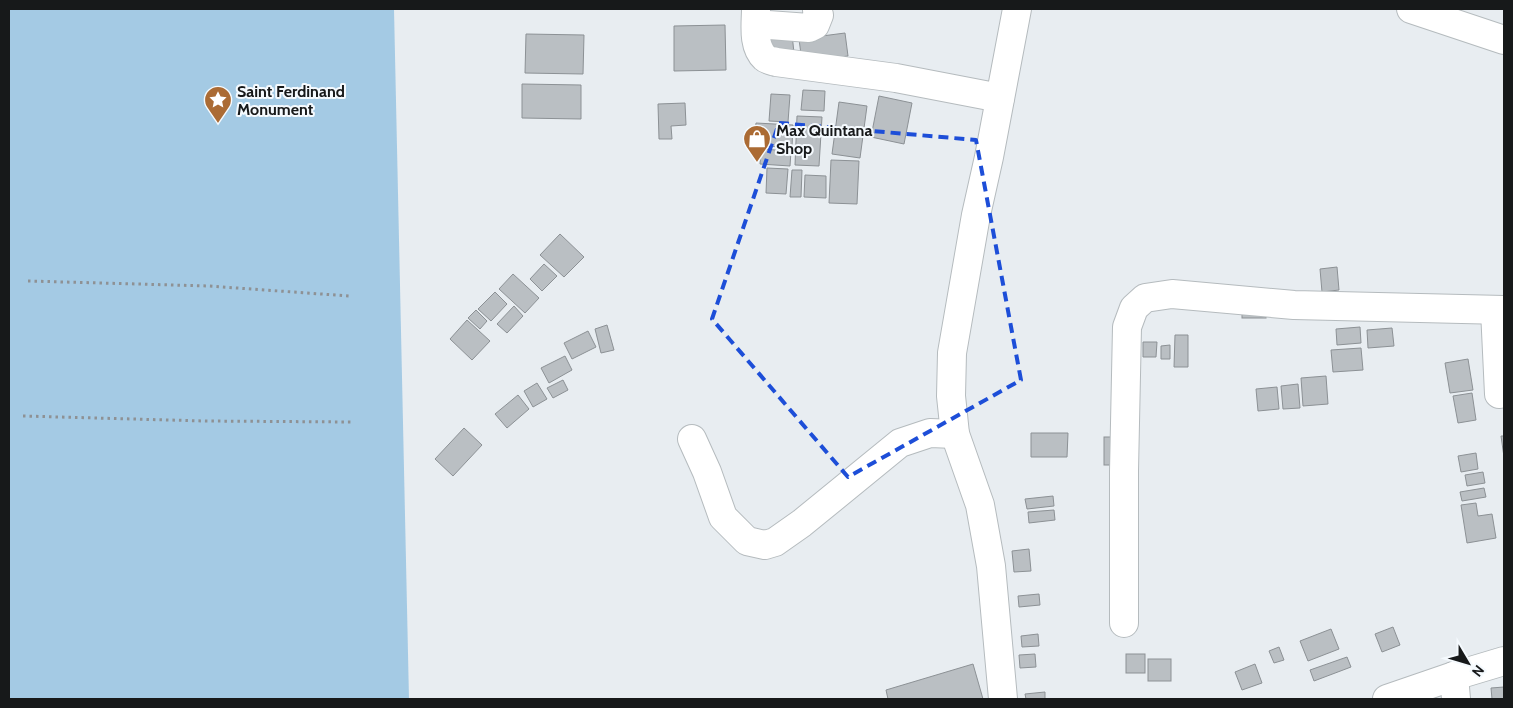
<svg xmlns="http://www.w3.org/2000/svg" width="1513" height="708" viewBox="0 0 1513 708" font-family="Cabin,sans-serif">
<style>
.green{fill:#a4cae4}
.building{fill:#babfc3;stroke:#8c9195}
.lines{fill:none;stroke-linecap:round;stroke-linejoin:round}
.minor-casing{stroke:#b5bbbe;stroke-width:30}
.path{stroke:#8e9194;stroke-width:3;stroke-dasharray:2.5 4;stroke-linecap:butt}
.minor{stroke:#fff;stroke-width:28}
.marked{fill:none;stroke:#1d4ed8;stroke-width:4;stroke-dasharray:10 6;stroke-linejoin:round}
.labels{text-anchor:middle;stroke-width:4;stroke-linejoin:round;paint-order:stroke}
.poi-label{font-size:16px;font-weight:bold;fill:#17191a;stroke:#f5fafe;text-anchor:start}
</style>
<rect width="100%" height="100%" fill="#e8edf1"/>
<!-- green -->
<polygon class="green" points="9,9 394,9 409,699 9,699"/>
<!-- building -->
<g class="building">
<polygon points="725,25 726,70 674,71 674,26"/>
<polygon points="845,33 848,56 802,62 799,39"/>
<polygon points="526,34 584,35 583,74 525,73"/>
<polygon points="792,34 794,53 770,55 768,37"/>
<polygon points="522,84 581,85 581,119 522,118"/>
<polygon points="803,90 825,91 824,111 801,110"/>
<polygon points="771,94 790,95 788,122 769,121"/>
<polygon points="879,96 912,103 904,144 871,137"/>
<polygon points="839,102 867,106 860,158 832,154"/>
<polygon points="685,103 686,125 671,126 672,139 659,139 658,104"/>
<polygon points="797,116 822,117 819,166 795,165"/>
<polygon points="756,123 793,125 792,147 754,146"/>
<polygon points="761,149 791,151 790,166 760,164"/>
<polygon points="831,160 859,161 857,204 829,203"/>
<polygon points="767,168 788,169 786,194 766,193"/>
<polygon points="792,170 802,170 801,197 790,197"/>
<polygon points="805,175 826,176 826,198 804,197"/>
<polygon points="560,234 584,257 564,277 540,255"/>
<polygon points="544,264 557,276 542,291 530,279"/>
<polygon points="1337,267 1339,290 1322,292 1320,269"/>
<polygon points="513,274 539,298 525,313 499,289"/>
<polygon points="495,292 507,304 491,321 478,309"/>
<polygon points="514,306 523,316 507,333 497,324"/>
<rect x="1242" y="309" width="24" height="9"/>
<polygon points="476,310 487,321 480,329 468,318"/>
<polygon points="467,320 490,341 472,360 450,339"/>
<polygon points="607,325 614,350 601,353 595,329"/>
<polygon points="1360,327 1361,343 1337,345 1336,329"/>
<polygon points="1392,328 1394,346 1368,348 1367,330"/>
<polygon points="588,331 596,347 572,359 564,343"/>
<polygon points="1175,335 1188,335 1188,367 1174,367"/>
<polygon points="1143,342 1157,342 1156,357 1143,357"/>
<polygon points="1170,345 1170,359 1161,359 1161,346"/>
<polygon points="1361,348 1363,370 1333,372 1331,350"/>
<polygon points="565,356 572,370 549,383 541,368"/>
<polygon points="1468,359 1473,390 1450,393 1445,363"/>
<polygon points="1326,376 1328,404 1303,406 1301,378"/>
<polygon points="563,380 568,390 553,398 547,388"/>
<polygon points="537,383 547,399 533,407 524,391"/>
<polygon points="1298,384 1300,408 1283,409 1281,386"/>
<polygon points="1277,387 1279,409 1258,411 1256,389"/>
<polygon points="1472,393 1476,420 1458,423 1453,396"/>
<polygon points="518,395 529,409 507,428 495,414"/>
<polygon points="464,428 482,445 453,476 435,459"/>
<polygon points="1031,433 1068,433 1067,457 1031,457"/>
<polygon points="1501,436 1504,436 1504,457"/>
<rect x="1104" y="437" width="12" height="28"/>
<polygon points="1476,453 1478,469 1461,472 1458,456"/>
<polygon points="1483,472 1485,483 1467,486 1465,475"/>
<polygon points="1484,488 1486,497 1462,501 1460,492"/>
<polygon points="1053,496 1054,506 1027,509 1025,499"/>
<polygon points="1476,503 1478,516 1492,514 1496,538 1467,543 1461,505"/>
<polygon points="1054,510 1055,520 1029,523 1028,512"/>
<polygon points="1029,549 1031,571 1014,572 1012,551"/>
<polygon points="1039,594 1040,605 1019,607 1018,596"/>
<polygon points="1393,627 1400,645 1382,652 1375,634"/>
<polygon points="1331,629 1339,649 1308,661 1300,641"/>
<polygon points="1038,634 1039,646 1022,647 1021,636"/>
<polygon points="1279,647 1284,660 1274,663 1269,651"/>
<polygon points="1035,654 1036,667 1020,668 1019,655"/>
<rect x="1126" y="654" width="19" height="19"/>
<polygon points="1347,657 1351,667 1314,681 1310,670"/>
<rect x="1148" y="659" width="23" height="22"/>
<polygon points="973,664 983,699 888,699 886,690"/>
<polygon points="1255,664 1262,683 1242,690 1235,672"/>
<polygon points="1504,687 1504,699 1492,699 1491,688"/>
<polygon points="1045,692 1045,699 1026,699 1025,694"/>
</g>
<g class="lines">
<defs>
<g id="minor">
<path d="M 756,9 C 756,23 752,46 765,58 C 767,60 773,61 776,62 L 896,78 L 1000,98"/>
<polyline points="1411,9 1504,40"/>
<polyline points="756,24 809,28 815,25 819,15 817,10"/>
<polyline points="1495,310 1499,394"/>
<polyline points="692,439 707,472 723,517 747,541 765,545 775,542 802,523 900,443 930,433 955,434"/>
<polyline points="1124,623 1124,471 1127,327 1134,308 1145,298 1172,294 1294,305 1504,310"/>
<polyline points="1454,676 1456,699"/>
<polyline points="1003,699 991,566 980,505 955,434 951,396 952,353 976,215 989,157 1017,9"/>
<polyline points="1387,699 1454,676 1504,661"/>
</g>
</defs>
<!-- minor casing -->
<use href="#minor" class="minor-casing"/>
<!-- path -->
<g class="path">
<polyline points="28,281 209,286 349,296"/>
<polyline points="23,416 205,421 352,422"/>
</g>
<!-- minor -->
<use href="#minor" class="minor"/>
</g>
<!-- marked area -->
<path class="marked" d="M 779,123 L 976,140 L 1021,380 L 848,477 L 712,319 Z"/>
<!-- icons -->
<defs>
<symbol id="sight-pin" viewBox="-11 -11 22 30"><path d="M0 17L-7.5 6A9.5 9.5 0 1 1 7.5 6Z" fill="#ab6b34" stroke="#f5fafe"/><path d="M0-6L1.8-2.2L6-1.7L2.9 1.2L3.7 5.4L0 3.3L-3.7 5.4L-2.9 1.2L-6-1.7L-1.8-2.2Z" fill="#fff"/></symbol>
<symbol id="shop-pin" viewBox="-11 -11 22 30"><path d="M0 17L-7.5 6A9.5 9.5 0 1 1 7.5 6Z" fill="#ab6b34" stroke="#f5fafe"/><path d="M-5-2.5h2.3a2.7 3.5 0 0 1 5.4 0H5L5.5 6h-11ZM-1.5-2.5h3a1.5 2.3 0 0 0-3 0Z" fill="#fff"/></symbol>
</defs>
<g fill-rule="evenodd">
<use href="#sight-pin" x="202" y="84" width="32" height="43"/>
<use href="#shop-pin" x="741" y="123" width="32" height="43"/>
</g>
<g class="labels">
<!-- poi labels -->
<g class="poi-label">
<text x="237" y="97">Saint Ferdinand<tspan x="237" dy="18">Monument</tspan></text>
<text x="776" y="136">Max Quintana<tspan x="776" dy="18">Shop</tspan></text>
</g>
</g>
<!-- border -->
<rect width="1513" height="708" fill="none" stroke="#17191a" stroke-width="20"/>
<!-- north arrow -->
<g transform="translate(1468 663) rotate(128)" stroke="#f5fafe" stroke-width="4" paint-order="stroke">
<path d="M0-4L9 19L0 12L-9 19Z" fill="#17191a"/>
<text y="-8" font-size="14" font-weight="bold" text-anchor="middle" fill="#17191a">N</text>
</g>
</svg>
